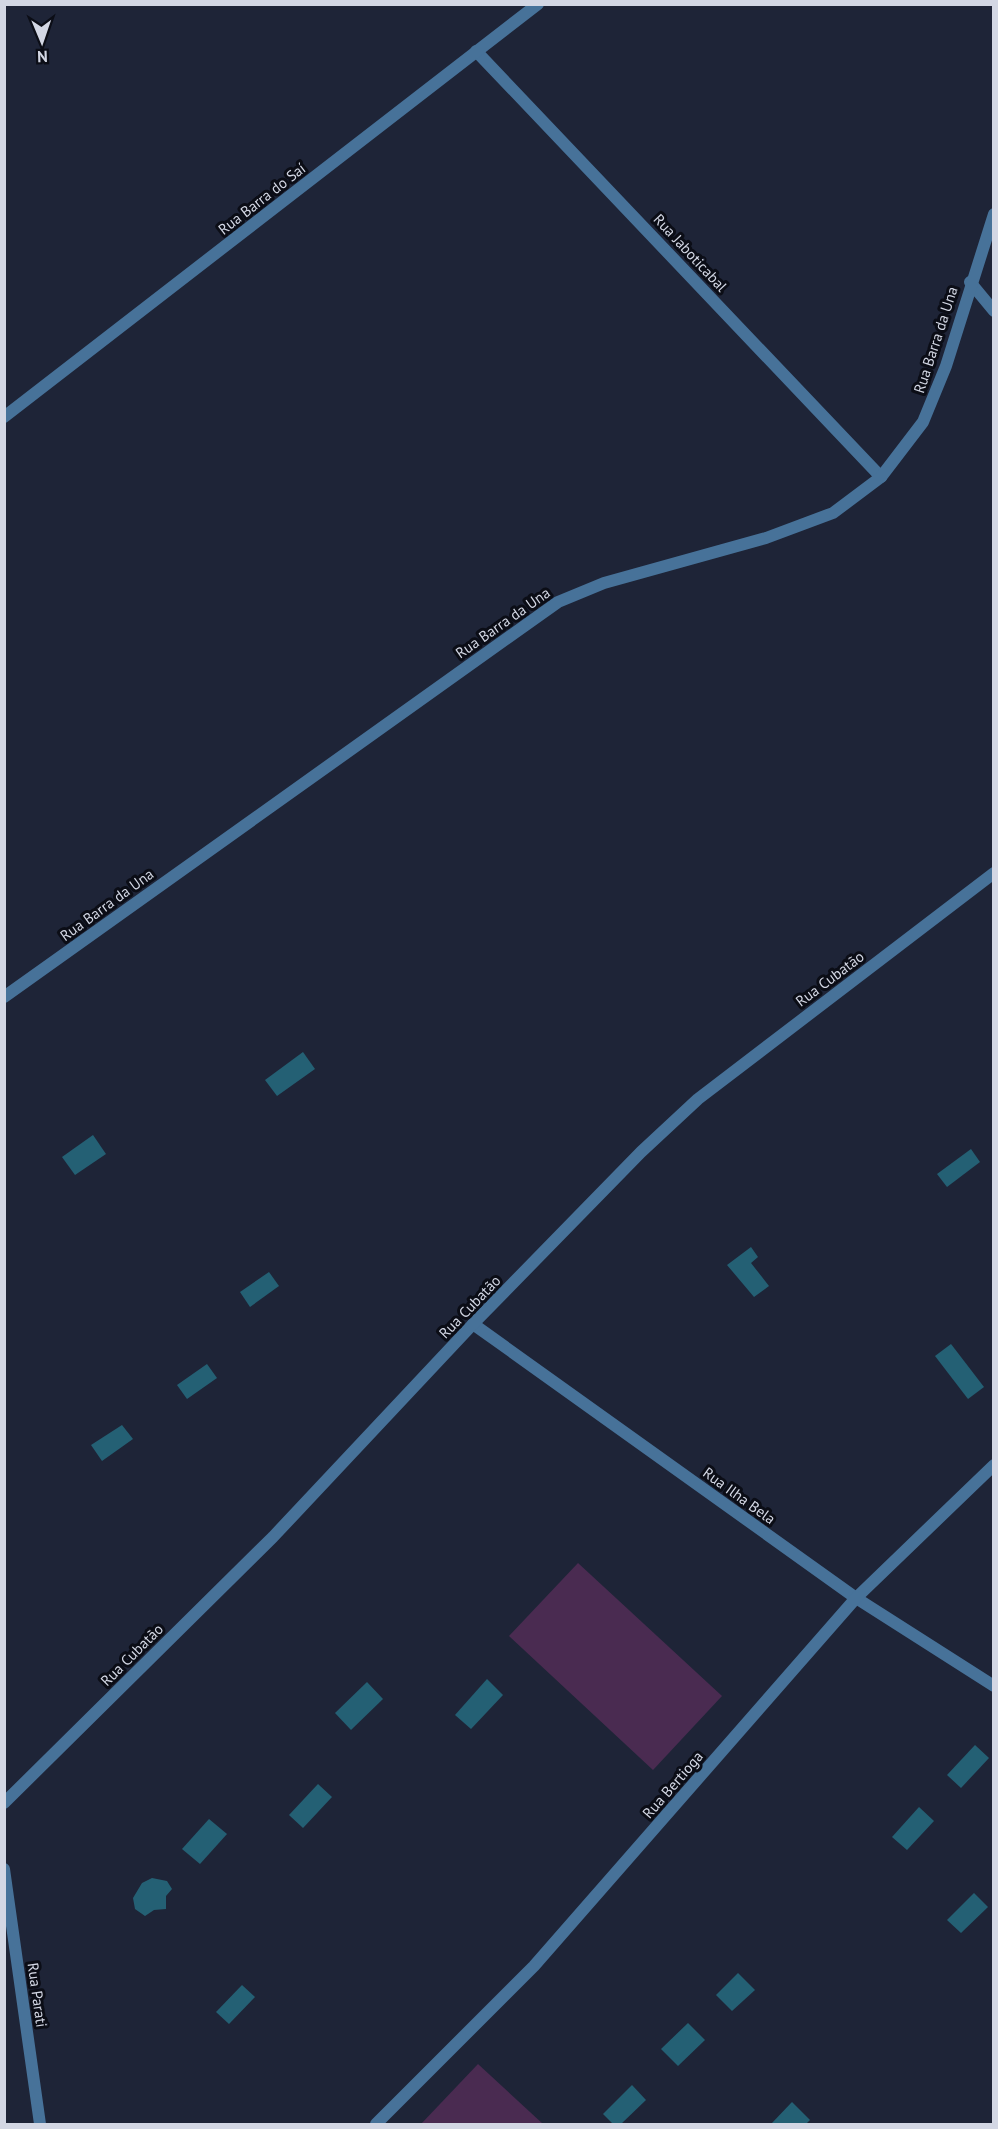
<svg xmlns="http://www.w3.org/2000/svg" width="998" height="2129" viewBox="0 0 998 2129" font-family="'PT Sans',sans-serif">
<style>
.green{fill:#4a2b51}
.water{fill:#246074}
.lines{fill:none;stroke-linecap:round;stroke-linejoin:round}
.lane{stroke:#477299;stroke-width:12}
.street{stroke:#477299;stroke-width:12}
.labels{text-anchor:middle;stroke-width:6;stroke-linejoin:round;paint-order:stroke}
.street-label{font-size:15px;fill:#d3d7e4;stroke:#0b0d16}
</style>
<rect width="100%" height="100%" fill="#1e2437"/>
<!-- green -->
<g class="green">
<polygon points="578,1563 722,1696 653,1770 509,1636"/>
<polygon points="478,2064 543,2124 421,2124"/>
</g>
<!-- water -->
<g class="water">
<polygon points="303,1052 315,1069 277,1096 265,1080"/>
<polygon points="93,1135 106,1154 75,1175 62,1157"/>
<polygon points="971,1149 980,1162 947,1187 937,1174"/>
<polygon points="751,1247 758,1257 751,1263 769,1286 754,1297 727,1265"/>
<polygon points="269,1272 279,1286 250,1307 240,1292"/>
<polygon points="951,1344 984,1387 968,1399 935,1356"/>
<polygon points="207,1364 217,1378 187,1399 177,1385"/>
<polygon points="122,1425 133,1439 102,1461 91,1445"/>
<polygon points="487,1679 503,1695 471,1729 455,1715"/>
<polygon points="367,1682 383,1699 351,1730 335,1713"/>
<polygon points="975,1745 989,1758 961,1788 947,1775"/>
<polygon points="318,1784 332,1797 303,1828 289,1815"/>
<polygon points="919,1807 934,1821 907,1850 892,1837"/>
<polygon points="209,1819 227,1834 200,1864 182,1849"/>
<polygon points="152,1878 167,1881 172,1889 166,1896 166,1909 154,1910 145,1916 135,1909 133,1898 142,1883"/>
<polygon points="974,1893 988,1907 961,1933 947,1920"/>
<polygon points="738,1973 755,1990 732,2011 716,1995"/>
<polygon points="242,1985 255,1997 229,2024 216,2012"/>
<polygon points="688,2023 705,2040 678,2066 661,2049"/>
<polygon points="632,2085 646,2100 621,2124 613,2124 603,2114"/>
<polygon points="792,2102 810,2120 806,2124 771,2124"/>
</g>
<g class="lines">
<!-- lane -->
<polyline class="lane" points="970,282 994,311"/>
<!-- street -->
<g class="street">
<polyline points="476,51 881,477"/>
<polyline points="4,417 538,4"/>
<polyline points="4,997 558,602 604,583 766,538 833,513 881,477 923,422 946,366 994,214"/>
<polyline points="473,1324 856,1598 994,1686"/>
<polyline points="4,1803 273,1537 473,1324 641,1152 698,1099 994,873"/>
<polyline points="4,1869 40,2124"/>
<polyline points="376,2124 534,1966 856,1598 994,1465"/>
</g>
</g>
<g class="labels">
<!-- street labels -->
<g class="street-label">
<text transform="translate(262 199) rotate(-38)" y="5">Rua Barra do Saí</text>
<text transform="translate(690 253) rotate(47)" y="5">Rua Jaboticabal</text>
<text transform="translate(936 340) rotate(-72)" y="5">Rua Barra da Una</text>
<text transform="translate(503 623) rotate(-35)" y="5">Rua Barra da Una</text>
<text transform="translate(107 905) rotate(-36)" y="5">Rua Barra da Una</text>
<text transform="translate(830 979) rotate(-37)" y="5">Rua Cubatão</text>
<text transform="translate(470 1307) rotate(-46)" y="5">Rua Cubatão</text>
<text transform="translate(739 1496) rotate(36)" y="5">Rua Ilha Bela</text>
<text transform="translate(132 1655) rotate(-45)" y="5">Rua Cubatão</text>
<text transform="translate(673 1785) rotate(-49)" y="5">Rua Bertioga</text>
<text transform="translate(37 1995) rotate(82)" y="5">Rua Parati</text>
</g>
</g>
<!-- border -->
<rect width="998" height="2129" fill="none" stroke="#d3d7e4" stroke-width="12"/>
<!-- north arrow -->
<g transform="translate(42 42) rotate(178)" stroke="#0b0d16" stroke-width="4.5" paint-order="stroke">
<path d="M0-4.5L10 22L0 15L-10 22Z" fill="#d3d7e4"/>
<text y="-9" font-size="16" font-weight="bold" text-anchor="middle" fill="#d3d7e4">N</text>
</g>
</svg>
